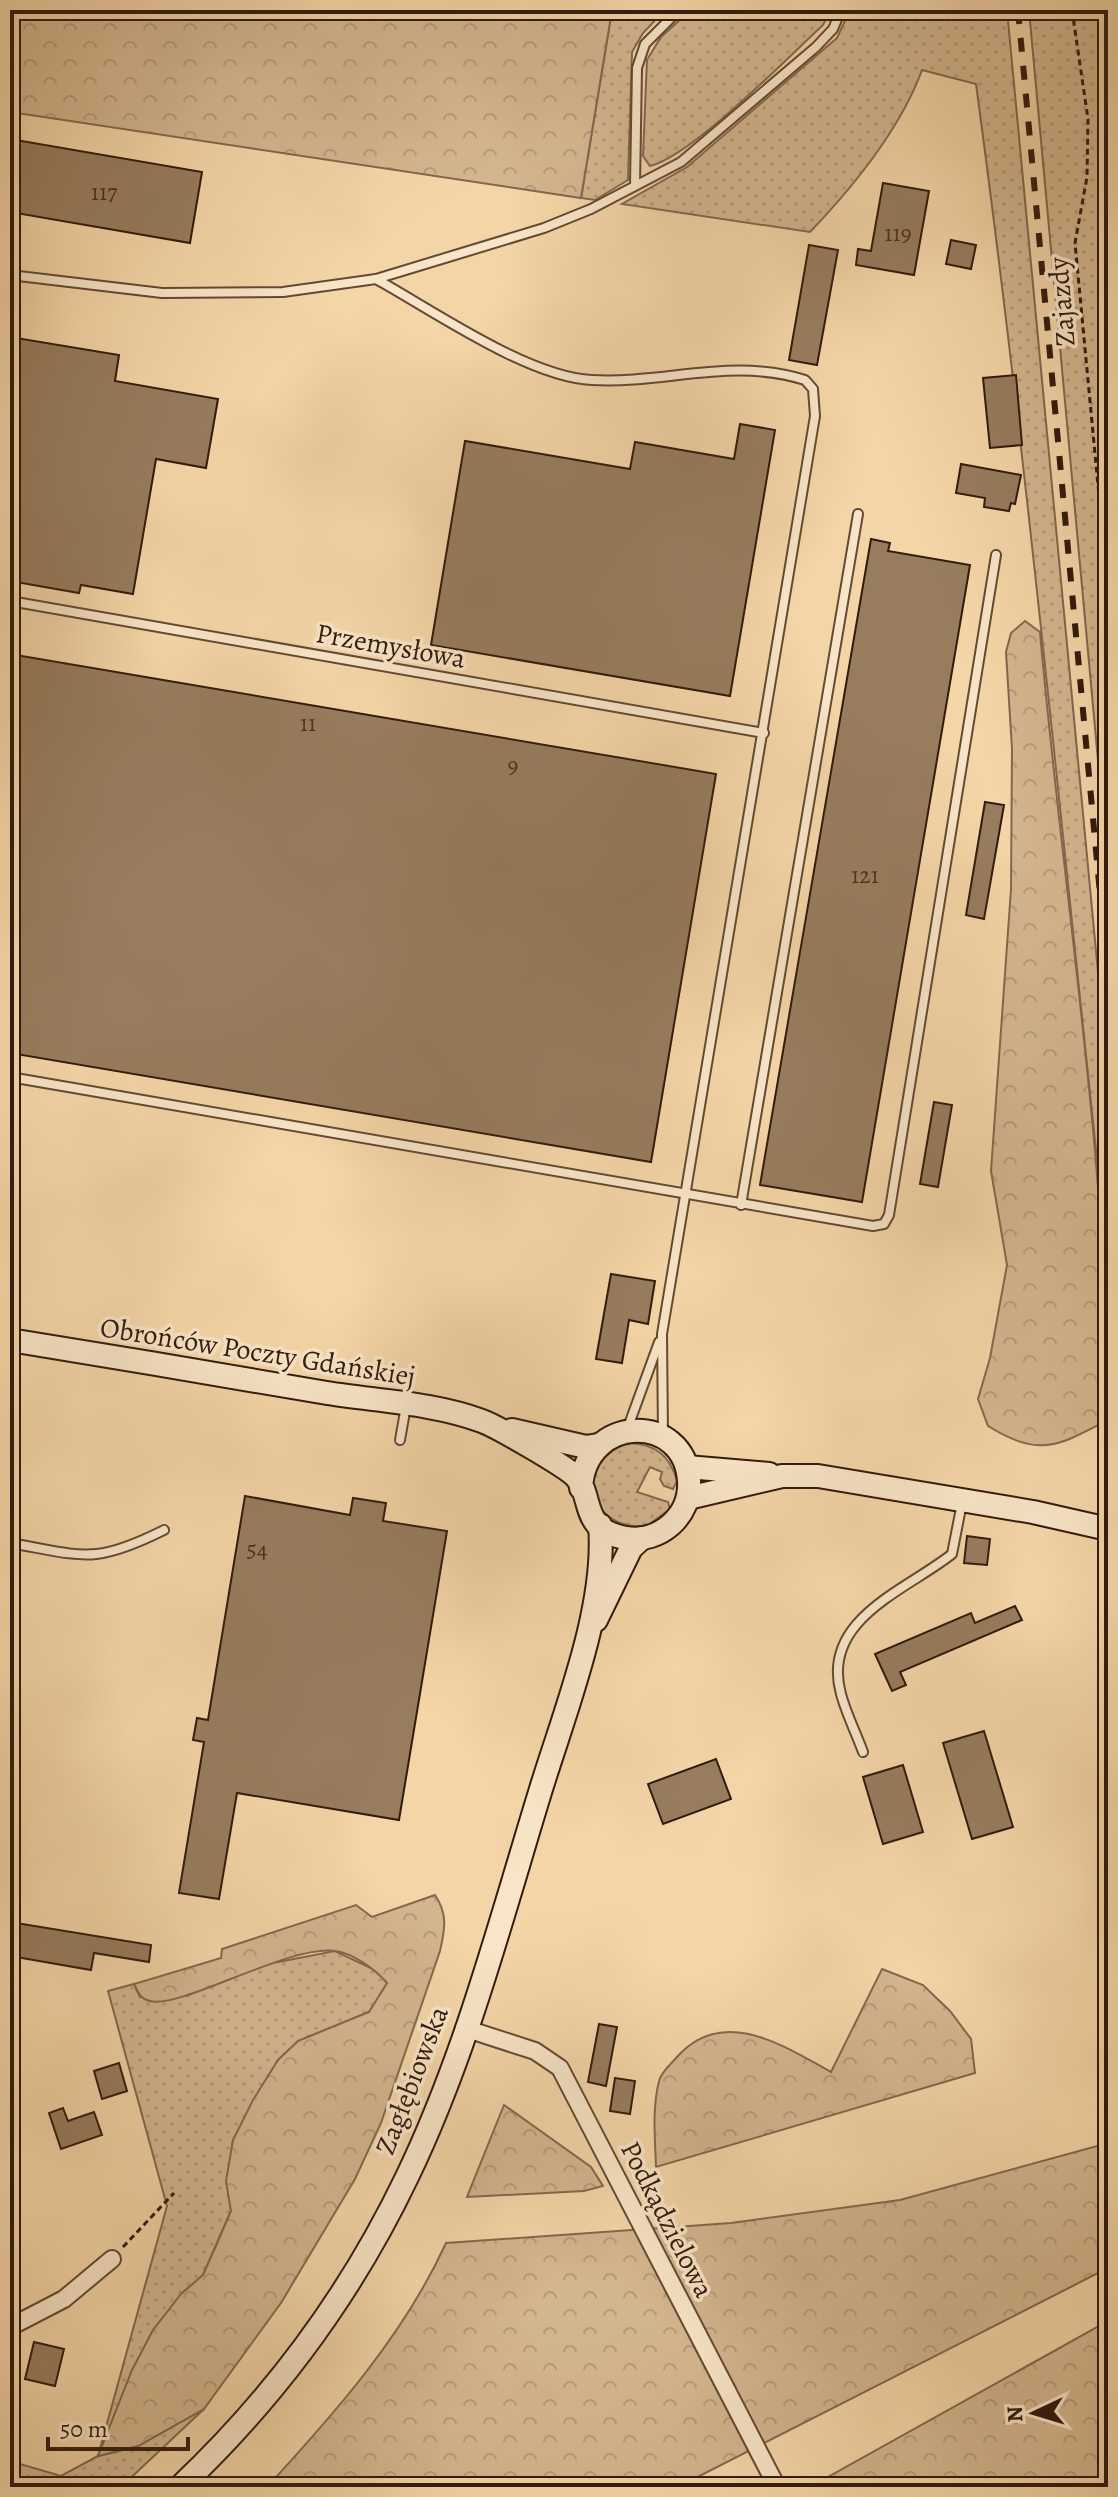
<svg xmlns="http://www.w3.org/2000/svg" width="1118" height="2497" viewBox="0 0 1118 2497" font-family="Alegreya,serif">
<style>
.green{fill:url(#green-dots);stroke:#82684e;stroke-width:2}
.forest{fill:url(#forest-crowns);stroke:#82684e;stroke-width:2}
.building{fill:#977c5e;stroke:#321b0d;stroke-width:2}
.lines{fill:none;stroke-linecap:round;stroke-linejoin:round}
.lane-casing{stroke:#624a34;stroke-width:12}
.street-casing{stroke:#624a34;stroke-width:20}
.secondary-casing{stroke:#321b0d;stroke-width:26}
.path{stroke:#321b0d;stroke-width:3;stroke-dasharray:6 4;stroke-linecap:butt}
.lane{stroke:#f8e4c6;stroke-width:8}
.street{stroke:#f8e4c6;stroke-width:16}
.secondary{stroke:#f8e4c6;stroke-width:22}
.rail{stroke:#321b0d;stroke-width:6;stroke-dasharray:14 14;stroke-linecap:butt}
.labels{text-anchor:middle;stroke-width:7;stroke-linejoin:round;paint-order:stroke}
.number-label{font-size:24px;fill:#4b3321}
.street-label{font-size:28px;fill:#321b0d;stroke:#f8e4c6}
</style>
<defs>
<pattern id="green-dots" width="8" height="8" patternUnits="userSpaceOnUse" patternTransform="scale(2)"><rect width="8" height="8" fill="#d3b58e"/><path d="M2 2h.1M6 6h.1" fill="none" stroke="#b69b79" stroke-width="1.8" stroke-linecap="round"/></pattern>
<pattern id="forest-crowns" width="20" height="18" patternUnits="userSpaceOnUse" patternTransform="scale(2)"><rect width="20" height="18" fill="#d3b58e"/><path d="M2 6a3 3 0 1 1 6 0M12 15a3 3 0 1 1 6 0" fill="none" stroke="#b69b79"/></pattern>
</defs>
<rect width="100%" height="100%" fill="#f4d5a8"/>
<filter id="stains"><feTurbulence type="fractalNoise" baseFrequency=".0025" numOctaves="4"/><feColorMatrix values="0 0 0 0 .2 0 0 0 0 .09 0 0 0 0 .02 0 0 0 .5 -.17"/></filter>
<radialGradient id="worn" r=".72"><stop offset=".6" stop-color="#630" stop-opacity="0"/><stop offset="1" stop-color="#630" stop-opacity=".3"/></radialGradient>
<!-- green -->
<g class="green">
<polygon points="612,10 665,10 643,33 632,52 628,180 595,200 581,198"/>
<path d="M 691,10 L 831,10 L 823,25 C 786,59 693,155 650,166 L 643,156 L 647,60 L 661,37 Z"/>
<path d="M 850,10 L 1007,10 L 1108,1078 L 1108,1261 C 1065,869 1029,475 976,84 L 922,70 C 900,130 854,186 810,232 L 622,204 L 687,167 L 837,38 Z"/>
<polygon points="1029,10 1108,10 1108,228 1100,273 1108,358 1108,869"/>
<path d="M 629,1443 C 656,1444 670,1456 677,1481 L 673,1489 L 664,1486 L 660,1479 L 662,1472 L 650,1467 L 637,1492 L 668,1502 L 670,1509 L 647,1526 C 587,1532 572,1461 629,1443 Z"/>
<polygon points="335,1951 377,1971 388,1983 369,2012 298,2041 278,2060 233,2140 227,2181 231,2211 203,2275 181,2294 99,2456 138,2446 204,2409 121,2487 10,2487 10,2461 61,2476 98,2456 167,2206 108,1991 134,1984 140,1997 179,1997 268,1964"/>
</g>
<!-- forest -->
<g class="forest">
<polygon points="10,10 612,10 581,198 10,112"/>
<path d="M 1025,621 L 1040,632 C 1063,895 1108,1156 1108,1420 C 1058,1446 1040,1458 988,1426 L 978,1399 L 990,1358 L 1007,1265 L 991,1171 L 1011,889 L 1012,749 L 1006,652 L 1011,633 Z"/>
<path d="M 435,1895 C 448,1914 445,1929 440,1951 L 381,2123 L 355,2179 L 281,2303 L 204,2409 L 138,2446 L 98,2456 L 132,2370 L 153,2330 L 181,2294 L 203,2275 L 215,2248 L 231,2211 L 226,2181 L 233,2140 L 253,2100 L 278,2060 L 298,2041 L 369,2012 L 387,1983 C 376,1970 353,1953 335,1951 C 287,1945 182,2009 150,2001 C 140,1999 138,1992 134,1984 L 221,1958 L 222,1949 L 356,1905 L 372,1917 Z"/>
<path d="M 882,1969 L 923,1985 L 950,2011 L 971,2039 L 975,2073 L 656,2167 C 655,2138 652,2109 659,2081 C 661,2072 671,2064 677,2057 C 723,2005 784,2046 831,2072 Z"/>
<polygon points="504,2105 591,2167 603,2186 584,2191 467,2197"/>
<path d="M 1108,2143 L 1108,2268 L 678,2487 L 267,2487 C 335,2413 404,2335 446,2243 L 731,2223 L 900,2200 Z"/>
<polygon points="1108,2321 1108,2487 810,2487"/>
</g>
<!-- building -->
<g class="building">
<polygon points="10,139 202,172 190,243 10,212"/>
<polygon points="883,183 929,191 914,275 856,265 858,249 871,251"/>
<polygon points="951,240 976,245 971,269 946,264"/>
<polygon points="809,245 838,250 817,365 789,360"/>
<polygon points="10,337 119,355 115,381 218,399 206,468 156,459 133,594 81,585 79,593 10,581"/>
<polygon points="1016,375 1022,445 990,448 983,378"/>
<polygon points="740,424 775,430 730,696 431,645 465,441 630,469 635,442 734,459"/>
<polygon points="961,464 1021,475 1015,504 1011,503 1009,511 984,507 985,498 956,493"/>
<polygon points="871,539 890,543 888,551 970,565 862,1202 760,1185"/>
<polygon points="10,654 716,774 651,1162 10,1053"/>
<polygon points="985,802 1004,805 984,919 966,915"/>
<polygon points="934,1102 952,1105 938,1187 920,1184"/>
<polygon points="611,1274 655,1281 648,1324 629,1320 622,1363 596,1359"/>
<polygon points="245,1496 350,1515 353,1498 386,1503 383,1521 447,1531 399,1820 237,1793 219,1899 179,1893 204,1742 193,1740 197,1718 208,1720"/>
<polygon points="967,1536 990,1539 987,1565 964,1563"/>
<polygon points="1015,1606 1022,1620 900,1672 906,1685 892,1691 875,1654 971,1613 975,1623"/>
<polygon points="984,1731 1013,1827 972,1839 943,1743"/>
<polygon points="716,1759 731,1799 663,1824 648,1784"/>
<polygon points="903,1765 923,1832 883,1844 863,1777"/>
<polygon points="10,1922 151,1945 149,1962 94,1953 91,1970 10,1956"/>
<polygon points="599,2024 617,2027 606,2086 588,2082"/>
<polygon points="119,2063 127,2091 102,2099 94,2071"/>
<polygon points="615,2078 635,2081 630,2114 610,2111"/>
<polygon points="63,2108 68,2121 94,2112 102,2135 61,2149 49,2113"/>
<polygon points="34,2342 64,2349 55,2386 25,2379"/>
</g>
<g class="lines">
<defs>
<g id="lane">
<polyline points="635,185 637,68 645,44 679,10"/>
<polyline points="10,275 162,293 283,292 376,279 544,228 591,209 681,162 816,47 833,29 841,10"/>
<path d="M 376,279 C 434,311 528,377 592,380 C 665,384 732,357 805,380 L 813,389 L 815,416 L 662,1334 L 663,1435"/>
<polyline points="10,601 764,733"/>
<polyline points="10,1077 873,1226 884,1224 889,1215 996,555"/>
<polyline points="741,1205 858,514"/>
<polyline points="628,1427 659,1342"/>
<polyline points="400,1440 406,1406"/>
<path d="M 10,1543 C 84,1556 94,1565 164,1530"/>
<path d="M 863,1752 C 856,1733 846,1713 841,1694 C 820,1619 907,1590 952,1554 L 962,1503"/>
</g>
<g id="street">
<polyline points="464,2028 535,2051 560,2068 777,2487"/>
<polyline points="10,2327 64,2299 112,2259"/>
</g>
<g id="secondary">
<path d="M 10,1340 C 116,1357 221,1375 327,1393 C 377,1401 434,1403 482,1421 C 496,1426 567,1467 576,1477 C 594,1497 579,1530 626,1538 C 660,1543 691,1516 689,1481 C 685,1412 585,1414 581,1488"/>
<polyline points="512,1430 586,1447 598,1445"/>
<polyline points="687,1467 769,1474"/>
<polyline points="688,1498 782,1476 818,1476 1033,1512 1108,1529"/>
<polyline points="596,1620 631,1548 642,1538"/>
<path d="M 180,2487 C 274,2398 351,2294 407,2177 C 466,2055 501,1919 541,1789 C 565,1711 607,1607 600,1525"/>
</g>
</defs>
<!-- lane casing -->
<use href="#lane" class="lane-casing"/>
<!-- street casing -->
<use href="#street" class="street-casing"/>
<!-- secondary casing -->
<use href="#secondary" class="secondary-casing"/>
<!-- path -->
<g class="path">
<polyline points="1072,10 1088,119 1087,177 1075,243 1108,591"/>
<polyline points="123,2247 174,2193"/>
</g>
<!-- lane -->
<use href="#lane" class="lane"/>
<!-- street -->
<use href="#street" class="street"/>
<!-- secondary -->
<use href="#secondary" class="secondary"/>
<!-- rail -->
<polyline class="rail" points="1018,10 1108,980"/>
</g>
<g class="labels">
<!-- number labels -->
<g class="number-label">
<text x="104" y="200">117</text>
<text x="898" y="241">119</text>
<text x="308" y="731">11</text>
<text x="513" y="773">9</text>
<text x="865" y="883">121</text>
<text x="257" y="1557">54</text>
</g>
<!-- street labels -->
<g class="street-label">
<text transform="translate(1061 302) rotate(-95)" y="10">Zajazdy</text>
<text transform="translate(391 645) rotate(10)" y="10">Przemysłowa</text>
<text transform="translate(258 1351) rotate(9)" y="10">Obrońców Poczty Gdańskiej</text>
<text transform="translate(411 2080) rotate(-69)" y="10">Zagłębiowska</text>
<text transform="translate(668 2219) rotate(63)" y="10">Podkądzielowa</text>
</g>
</g>
<!-- margin -->
<rect width="1118" height="2497" fill="none" stroke="#f4d5a8" stroke-width="40"/>
<rect x="12" y="12" width="1094" height="2473" fill="none" stroke="#321b0d" stroke-width="4"/>
<rect x="20" y="20" width="1078" height="2457" fill="none" stroke="#321b0d" stroke-width="2"/>
<!-- north arrow -->
<g transform="translate(1034 2413) rotate(266)" stroke="#f8e4c6" stroke-width="6" paint-order="stroke">
<path d="M0-6L14 30L0 20L-14 30Z" fill="#321b0d"/>
<text y="-12" font-size="22" font-weight="bold" text-anchor="middle" fill="#321b0d">N</text>
</g>
<!-- scale -->
<path d="M48 2437v12h140v-12" fill="none" stroke="#321b0d" stroke-width="4"/>
<text x="60" y="2437" font-size="24" fill="#321b0d" stroke="#f8e4c6" stroke-width="6" paint-order="stroke">50 m</text>
<rect width="100%" height="100%" filter="url(#stains)"/>
<rect width="100%" height="100%" fill="url(#worn)"/>
</svg>
